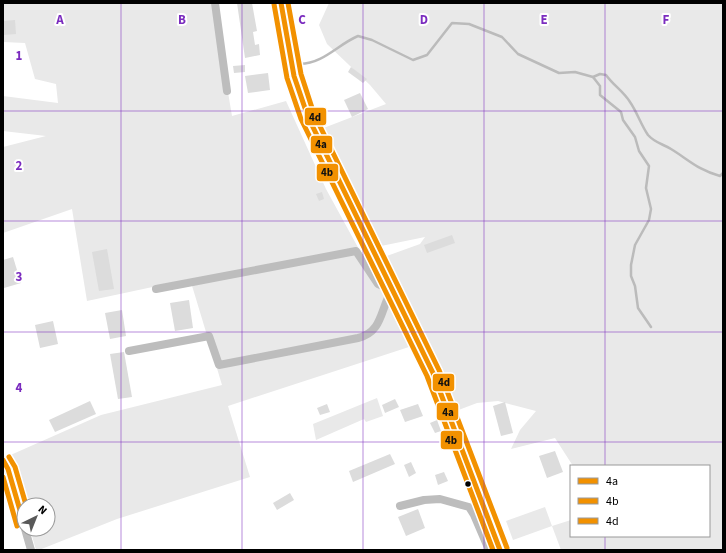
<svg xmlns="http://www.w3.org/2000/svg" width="726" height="553" viewBox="0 0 726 553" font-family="'Source Sans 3',sans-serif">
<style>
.green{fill:#e9e9e9}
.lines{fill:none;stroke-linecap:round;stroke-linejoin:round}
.stream{stroke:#bbb;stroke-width:2.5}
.building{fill:#dcdcdc}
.street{stroke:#bdbdbd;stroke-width:8}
.secondary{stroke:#c0c0c0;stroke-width:11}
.bus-1-casing{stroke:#fff;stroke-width:8}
.bus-2-casing{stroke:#fff;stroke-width:8}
.bus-3-casing{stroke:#fff;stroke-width:8}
.bus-1{stroke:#f29100;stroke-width:5}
.bus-2{stroke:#f29100;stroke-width:5}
.bus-3{stroke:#f29100;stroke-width:5}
.grid{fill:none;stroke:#7b2cbf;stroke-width:1;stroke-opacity:0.55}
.bus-dot{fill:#000;stroke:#fff;stroke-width:1.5}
.grid-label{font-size:13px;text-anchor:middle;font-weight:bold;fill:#7b2cbf;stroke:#fff;stroke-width:4;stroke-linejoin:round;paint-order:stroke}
.line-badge{stroke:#fff;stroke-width:1.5}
.pale-badge-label{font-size:11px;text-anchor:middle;font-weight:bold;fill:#111}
</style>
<rect width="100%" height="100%" fill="#fff"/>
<!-- green -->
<g class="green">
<polygon points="3,3 213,3 232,116 286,101 326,189 412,346 228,406 250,477 117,519 39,550 36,550 30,529 48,529 48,505 24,505 24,510 6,457 101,415 222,385 190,279 87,301 72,209 3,233 3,147 46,136 3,131 3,96 58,103 56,84 35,79 25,43 3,42"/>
<polygon points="329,3 723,3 723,550 561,550 552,526 513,540 506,521 545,507 552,526 571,520 571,536 709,536 709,466 573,466 555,438 511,449 520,430 536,411 498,401 477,403 448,414 436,380 440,374 384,257 420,244 425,237 381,246 321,129 386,104 370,85 327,44 319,25"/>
<polygon points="377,398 383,416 366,422 364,419 316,440 313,424"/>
</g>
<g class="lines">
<!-- stream -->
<g class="stream">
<path d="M 300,64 C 324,63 337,45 358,36 L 372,40 L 413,60 L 427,55 L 452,23 L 469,24 L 502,37 L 518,54 L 559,73 L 575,72 L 593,77 L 600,74 L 606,75 C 614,86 623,91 630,102 C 637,112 641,125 648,135 C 655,143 663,144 671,149 C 689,160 698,170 720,176 L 723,173"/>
<polyline points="593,77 600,86 600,95 621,112 623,120 635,137 639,151 649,166 646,188 651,209 649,220 635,245 631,265 631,276 635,286 638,308 651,327"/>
</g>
</g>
<!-- building -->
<g class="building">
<polygon points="237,3 252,3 257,31 253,32 255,45 259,44 260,55 245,58"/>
<polygon points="15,20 16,34 4,35 4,21"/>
<polygon points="245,65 245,72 234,73 233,66"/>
<polygon points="351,67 367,79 363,83 348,72"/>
<polygon points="268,73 270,90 248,93 245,76"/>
<polygon points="360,93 368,109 352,117 344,100"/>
<polygon points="322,192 324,199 319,201 316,194"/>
<polygon points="452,235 455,243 427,253 424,245"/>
<polygon points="107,249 114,289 99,291 92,252"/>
<polygon points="13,257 21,283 4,288 3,260"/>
<polygon points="189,300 193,328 175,331 170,303"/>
<polygon points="122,310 126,336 110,339 105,313"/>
<polygon points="53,321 58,344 40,348 35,325"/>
<polygon points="124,352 132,397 118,399 110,354"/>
<polygon points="395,399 399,407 385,413 382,405"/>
<polygon points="90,401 96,414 55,432 49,420"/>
<polygon points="505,402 513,433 501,436 493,406"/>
<polygon points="327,404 330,412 320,415 317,408"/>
<polygon points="418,404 423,416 405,422 400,410"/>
<polygon points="437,420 441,431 435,433 430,423"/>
<polygon points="555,451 563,472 547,478 539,456"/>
<polygon points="390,454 395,464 353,482 349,471"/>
<polygon points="411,462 416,473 409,477 404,465"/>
<polygon points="444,472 448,481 438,485 435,475"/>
<polygon points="290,493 294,500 277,510 273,503"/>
<polygon points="418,509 425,528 406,536 398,517"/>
</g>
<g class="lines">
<!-- street -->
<g class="street">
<polyline points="215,3 227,91"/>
<path d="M 129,351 L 209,336 L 219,365 L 358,338 C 383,332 380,309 392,290 L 378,284 L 356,251 L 156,289"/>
<polyline points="3,460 8,469 24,524"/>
<polyline points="400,506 424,500 440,499 469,507 474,515 489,550"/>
<polyline points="25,529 31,550"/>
</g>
<!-- secondary -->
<polyline class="secondary" points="281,3 294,76 308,117 433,373 500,550"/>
<defs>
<g id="bus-1">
<polyline points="281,3 294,76 308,117 433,373 500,550"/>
<polyline points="3,460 8,469 24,524"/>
</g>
<g id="bus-2">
<polyline points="274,4 287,78 301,119 427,376 493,550"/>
<polyline points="3,477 17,526"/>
</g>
<g id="bus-3">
<polyline points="288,3 301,74 314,114 439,370 507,548"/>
<polyline points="9,457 15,467 26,505"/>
</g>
</defs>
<!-- bus-1 casing -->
<use href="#bus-1" class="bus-1-casing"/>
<!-- bus-2 casing -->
<use href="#bus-2" class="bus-2-casing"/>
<!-- bus-3 casing -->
<use href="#bus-3" class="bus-3-casing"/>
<!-- bus-1 -->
<use href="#bus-1" class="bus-1"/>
<!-- bus-2 -->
<use href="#bus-2" class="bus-2"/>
<!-- bus-3 -->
<use href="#bus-3" class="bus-3"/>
</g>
<!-- grid -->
<path class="grid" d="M 121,3 L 121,550M 242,3 L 242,550M 363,3 L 363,550M 484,3 L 484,550M 605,3 L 605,466M 3,111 L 723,111M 3,221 L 723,221M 3,332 L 723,332M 3,442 L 723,442M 605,536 L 605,550"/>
<!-- markers -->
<circle class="bus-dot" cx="468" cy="484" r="3.5"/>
<g class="grid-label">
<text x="60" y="24">A</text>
<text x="182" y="24">B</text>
<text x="302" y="24">C</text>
<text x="424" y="24">D</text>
<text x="544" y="24">E</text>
<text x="666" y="24">F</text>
<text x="19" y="60">1</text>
<text x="19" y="170">2</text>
<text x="19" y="281">3</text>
<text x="19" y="392">4</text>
</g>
<g class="line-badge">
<rect x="304" y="107" width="23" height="19" rx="4" fill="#f29100"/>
<rect x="310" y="135" width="23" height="19" rx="4" fill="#f29100"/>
<rect x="316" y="163" width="23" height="19" rx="4" fill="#f29100"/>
<rect x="432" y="373" width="23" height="19" rx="4" fill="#f29100"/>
<rect x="436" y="402" width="23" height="19" rx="4" fill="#f29100"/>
<rect x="440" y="430" width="23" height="20" rx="4" fill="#f29100"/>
</g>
<g class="pale-badge-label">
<text x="315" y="121">4d</text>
<text x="321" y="148">4a</text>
<text x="327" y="176">4b</text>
<text x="444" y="386">4d</text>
<text x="448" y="416">4a</text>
<text x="451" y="444">4b</text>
</g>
<!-- border -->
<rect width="726" height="553" fill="none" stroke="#000000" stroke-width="8"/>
<!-- legend -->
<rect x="570" y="465" width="140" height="72" fill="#ffffff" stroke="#999999"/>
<rect x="578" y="478" width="20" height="6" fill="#f29100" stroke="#999999"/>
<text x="606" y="485" font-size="12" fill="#000000">4a</text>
<rect x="578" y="498" width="20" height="6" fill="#f29100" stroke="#999999"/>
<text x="606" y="505" font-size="12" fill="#000000">4b</text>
<rect x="578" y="518" width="20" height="6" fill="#f29100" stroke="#999999"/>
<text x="606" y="525" font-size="12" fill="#000000">4d</text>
<!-- north arrow -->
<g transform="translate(36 517) rotate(43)"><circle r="19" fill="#ffffff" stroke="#999999"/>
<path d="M0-3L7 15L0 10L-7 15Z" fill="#595959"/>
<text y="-6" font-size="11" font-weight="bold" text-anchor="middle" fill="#000000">N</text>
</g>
</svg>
